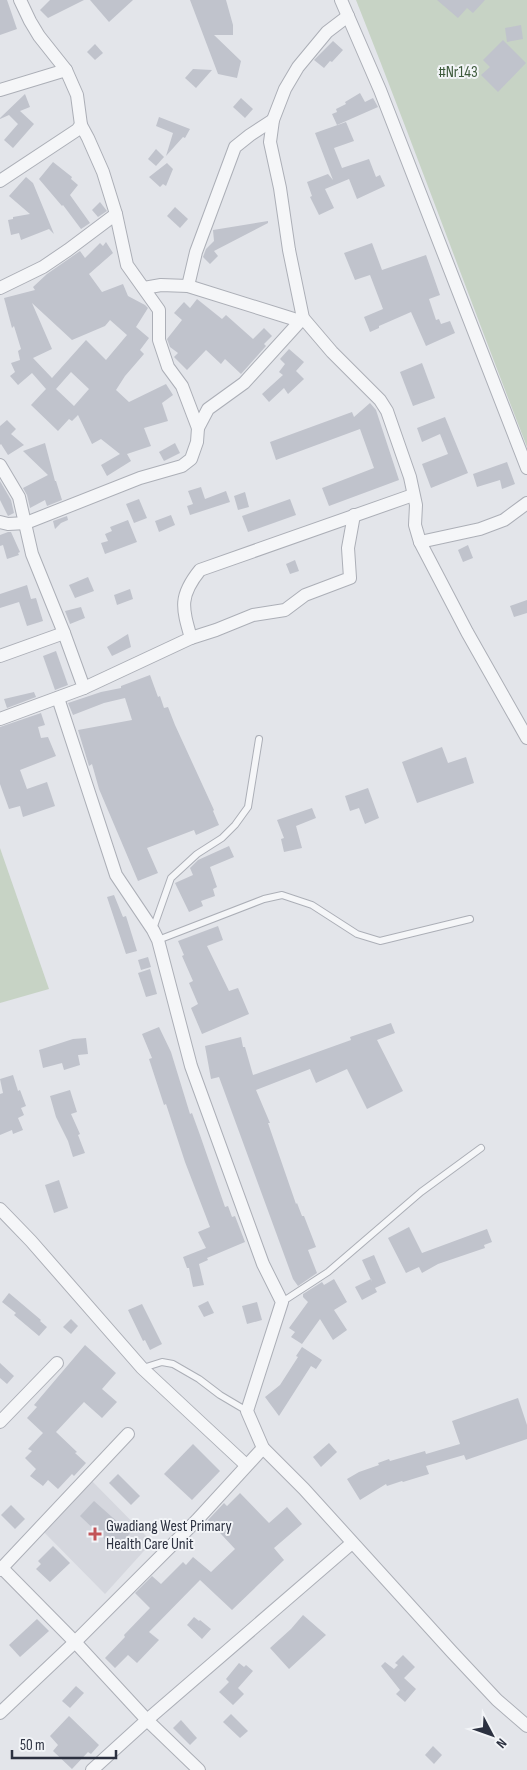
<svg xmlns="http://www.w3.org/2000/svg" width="527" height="1770" viewBox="0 0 527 1770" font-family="'Sofia Sans Condensed',sans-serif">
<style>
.built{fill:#d5d7de}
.green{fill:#c7d3c5}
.building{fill:#c0c3cc;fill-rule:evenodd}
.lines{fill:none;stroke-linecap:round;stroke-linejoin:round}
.service-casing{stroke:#acafb7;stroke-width:8}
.minor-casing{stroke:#acafb7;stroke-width:14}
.service{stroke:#f5f6f8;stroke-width:6}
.minor{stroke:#f5f6f8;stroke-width:12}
.poi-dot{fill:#c25458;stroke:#f2f4f7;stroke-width:2}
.labels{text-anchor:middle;stroke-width:4;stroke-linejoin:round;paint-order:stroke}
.park-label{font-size:16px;fill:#3d5a3b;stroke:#f2f4f7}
.poi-label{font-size:16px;fill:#2c3140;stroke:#f2f4f7;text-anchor:start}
</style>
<rect width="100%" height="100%" fill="#e3e5ea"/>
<!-- built -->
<polygon class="built" points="87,1476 152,1542 105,1594 38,1526"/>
<!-- green -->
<g class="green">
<path d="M 356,0 L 527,0 L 527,447 C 469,298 415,148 356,0 Z"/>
<polygon points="0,848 49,989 0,1003"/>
</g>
<!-- building -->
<g class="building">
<polygon points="0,0 7,0 17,29 0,35"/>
<polygon points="50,0 84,0 48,18 40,10"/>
<polygon points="90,0 133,0 109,22"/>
<polygon points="190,0 226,0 233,25 233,35 214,35 241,61 237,78 218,74"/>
<polygon points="437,0 485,0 473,13 467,8 458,18"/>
<polygon points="521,25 523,39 507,42 505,28"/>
<polygon points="503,40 526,63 498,92 481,75 490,67 483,60"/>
<polygon points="333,41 343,50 332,62 330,61 324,68 314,60"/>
<polygon points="95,44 103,53 95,60 87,52"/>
<polygon points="193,69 212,70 196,88 185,78"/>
<polygon points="360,93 365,102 373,98 378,107 337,125 332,114 337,112 336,109 346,104 345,102"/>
<polygon points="25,94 30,107 20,111 34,124 13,148 4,140 18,124 9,115 0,119 0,118"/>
<polygon points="241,98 253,109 245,118 233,107"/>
<polygon points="159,117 190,129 185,138 183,137 166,156 173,133 156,126"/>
<polygon points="346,122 354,141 334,148 342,168 369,159 376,177 380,175 385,186 357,199 349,179 325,189 334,208 319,215 310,197 312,196 307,182 328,174 333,180 315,133"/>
<polygon points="156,149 164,157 156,166 148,159"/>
<polygon points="53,162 72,177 71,179 78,185 70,195 90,223 81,229 63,205 62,206 39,179"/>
<polygon points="167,163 173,169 166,186 163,184 160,187 149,177"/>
<polygon points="26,177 33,183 54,234 49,229 21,240 19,233 11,235 8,220 13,219 13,217 30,214 9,196"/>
<polygon points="100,202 107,211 98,217 92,210"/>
<polygon points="175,207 188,219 180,228 167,216"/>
<polygon points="268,221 268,223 214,251 218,256 210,264 203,257 206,249 214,241 213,230"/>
<path d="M 106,242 L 113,253 L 89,274 L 102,292 L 123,284 L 128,296 L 145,305 L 148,308 L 136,327 L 149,338 L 140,350 L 144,354 L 125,376 L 116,390 L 129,402 L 166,384 L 173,395 L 162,403 L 168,421 L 144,428 L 151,446 L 127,454 L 131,461 L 107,476 L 101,465 L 120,454 L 101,439 L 92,444 L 78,415 L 72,421 L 69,419 L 58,431 L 31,405 L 46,389 L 32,373 L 18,385 L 10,376 L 15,372 L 11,363 L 20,360 L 18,351 L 21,349 L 14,326 L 12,328 L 4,298 L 35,290 L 33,287 L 47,274 L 80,251 L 85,258 L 100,243 L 103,246 ZM 32,303 L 72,340 L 105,326 L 110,320 L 127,335 L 106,360 L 86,340 L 52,378 L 33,358 L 52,349 ZM 71,372 L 89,389 L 74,406 L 56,389 Z"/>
<polygon points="372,243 382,270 426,255 440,295 429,299 436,320 439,319 441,324 450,321 455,333 426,346 411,312 379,326 379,328 370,332 364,317 383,309 370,275 355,280 344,253"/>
<polygon points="197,299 222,319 226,315 253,339 264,328 272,336 264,344 266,346 241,374 225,359 221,364 206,350 187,370 174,357 178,353 170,347 167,339 182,320 174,313 184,302 190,308"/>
<polygon points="289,349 304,362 296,371 304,379 288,394 284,388 269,402 262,394 283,375 279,372 285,364 280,359"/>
<polygon points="422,363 435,398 413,406 400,372"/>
<polygon points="370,403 376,410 399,480 329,506 322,488 374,468 360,429 276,460 270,442 352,412 354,417"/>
<polygon points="445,417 468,473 431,488 422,464 448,454 440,434 422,442 417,428"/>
<polygon points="7,420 16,429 11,434 24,445 8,455 1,444 0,445 0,426"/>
<polygon points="45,443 55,481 56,481 62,500 47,506 45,500 30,508 27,495 23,488 48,475 23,451"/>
<polygon points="175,443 180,453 164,461 159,452"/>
<polygon points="507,462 515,484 502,489 500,480 477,487 473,474"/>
<polygon points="0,481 11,500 14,513 8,516 0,500"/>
<polygon points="201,487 205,499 226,491 230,502 190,515 187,506 193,504 188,491"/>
<polygon points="245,492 249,507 238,510 234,496"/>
<polygon points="139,499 147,518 134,523 126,504"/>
<polygon points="290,499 296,515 248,532 242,516"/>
<polygon points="171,515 175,525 159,532 155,521"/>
<polygon points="67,516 68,520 61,523 55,529 53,521"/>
<polygon points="128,520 137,542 105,554 101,543 108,541 105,534 112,531 110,527"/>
<polygon points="8,532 11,532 20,552 18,553 19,555 7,559 3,545 0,546 0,535"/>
<polygon points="468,545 473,558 463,562 458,550"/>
<polygon points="295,560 299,571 290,574 286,564"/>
<polygon points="88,577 94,591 75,598 69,585"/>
<polygon points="27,585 31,599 36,598 43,621 27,626 19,602 0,608 0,594"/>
<polygon points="130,589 133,599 117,605 114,595"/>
<polygon points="527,600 527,613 514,617 510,606"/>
<polygon points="81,607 85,618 70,624 65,611"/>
<polygon points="128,634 131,647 112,656 107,647"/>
<polygon points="56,651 68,685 55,690 43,656"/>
<polygon points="150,675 158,697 160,696 164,708 168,707 175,725 214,810 213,811 219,825 196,835 194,830 147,848 158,873 138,881 99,789 92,764 89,766 78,730 132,720 125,698 104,703 73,715 68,703 101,692 121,688 121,686"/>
<polygon points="34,692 36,697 7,708 4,699"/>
<polygon points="41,713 45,725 38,727 41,738 48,737 56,756 20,770 27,789 47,782 55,806 23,817 20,806 9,809 0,784 0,727"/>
<polygon points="442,747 448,763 466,757 474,783 417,803 402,762"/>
<polygon points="368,788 379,818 365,824 359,808 350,811 345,796"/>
<polygon points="312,808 316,818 296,826 302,848 284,852 281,839 284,838 277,820"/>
<polygon points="229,846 234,857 210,867 217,887 213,889 215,896 201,901 203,906 189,912 175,883 193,875 190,868 198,860"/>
<polygon points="114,895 123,917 126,916 137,951 126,954 107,897"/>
<polygon points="218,926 223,940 207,946 229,991 238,988 249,1014 202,1034 191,1008 198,1004 189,983 193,981 182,956 184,955 178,941"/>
<polygon points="148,957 151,967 141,970 138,960"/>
<polygon points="150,969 157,994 146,997 138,973"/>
<polygon points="391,1023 395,1033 377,1040 403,1091 367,1109 347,1069 316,1083 310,1069 256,1090 270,1123 268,1123 296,1204 297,1203 302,1216 304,1216 316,1247 308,1250 317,1273 298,1286 293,1279 219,1077 211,1079 205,1046 241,1037 243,1047 245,1047 253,1075 351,1040 350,1037"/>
<polygon points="159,1027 171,1052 190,1114 192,1113 200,1135 225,1207 228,1206 232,1217 235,1216 245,1242 207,1258 208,1260 199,1264 204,1285 193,1287 189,1268 187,1268 183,1257 206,1248 198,1232 210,1227 185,1162 166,1104 164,1105 149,1059 152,1058 142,1034"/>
<polygon points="86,1038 88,1054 78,1055 80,1065 64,1070 62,1063 43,1068 39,1050 73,1039"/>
<polygon points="13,1075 18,1091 20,1090 26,1106 21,1108 24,1115 18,1118 23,1130 13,1134 12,1130 0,1135 0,1094 3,1093 0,1079"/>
<polygon points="70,1090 77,1112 71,1114 80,1134 78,1135 85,1153 73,1157 68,1141 56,1117 50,1096"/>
<polygon points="59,1180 68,1208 54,1213 45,1185"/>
<polygon points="409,1227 422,1253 487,1229 492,1242 484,1245 485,1248 438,1264 422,1273 419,1267 406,1273 388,1238"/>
<polygon points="374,1255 386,1283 375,1288 377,1292 362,1300 355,1287 371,1279 372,1282 362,1260"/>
<polygon points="334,1279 347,1302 334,1310 347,1330 333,1340 320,1319 302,1344 291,1337 295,1332 289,1328 308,1302 303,1297 303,1294 322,1282 324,1285"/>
<polygon points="9,1293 41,1320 40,1321 47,1327 39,1336 14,1315 16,1313 2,1302"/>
<polygon points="208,1301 214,1313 204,1317 198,1306"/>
<polygon points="257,1302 262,1320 247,1324 242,1306"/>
<polygon points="142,1304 162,1344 150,1350 145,1340 143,1341 128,1310"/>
<polygon points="71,1319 78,1326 71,1334 63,1327"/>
<polygon points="85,1345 116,1373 102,1389 117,1402 102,1418 84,1402 56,1432 77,1452 75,1453 86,1463 74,1476 72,1474 58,1489 48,1480 43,1486 30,1476 36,1469 25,1458 32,1451 28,1449 43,1433 27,1418 37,1407 34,1405"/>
<polygon points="302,1347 322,1360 316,1369 311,1366 279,1416 265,1397 280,1385 298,1357 296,1356"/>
<polygon points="0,1363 14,1376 7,1384 0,1378"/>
<polygon points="518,1398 527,1425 527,1439 466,1460 464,1455 426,1466 429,1474 403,1482 402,1481 387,1486 386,1484 360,1500 347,1479 359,1472 379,1465 378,1463 389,1459 390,1461 425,1451 426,1454 460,1444 452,1421"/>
<polygon points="329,1443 337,1452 321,1467 313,1457"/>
<polygon points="193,1444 220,1471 192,1500 164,1474"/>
<polygon points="118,1474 140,1496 131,1505 109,1483"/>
<polygon points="240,1493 269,1523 287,1507 302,1524 274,1548 284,1560 232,1610 200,1580 149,1632 159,1640 137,1663 128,1655 115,1668 105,1658 125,1637 124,1635 150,1608 135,1593 152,1576 161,1584 183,1562 186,1565 193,1557 211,1572 235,1549 208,1520 224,1503 227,1506"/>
<polygon points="94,1501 130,1533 116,1550 80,1516"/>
<polygon points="11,1505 25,1519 15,1529 1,1515"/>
<polygon points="53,1546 70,1563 50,1582 36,1569 41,1564 38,1561"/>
<polygon points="303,1615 326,1635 289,1669 270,1648 291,1629"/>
<polygon points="194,1617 199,1621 200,1620 211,1629 202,1639 187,1625"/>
<polygon points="37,1619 49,1631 20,1657 9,1645"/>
<polygon points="403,1655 415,1667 404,1678 416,1689 405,1702 396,1694 400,1690 381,1666 385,1662 394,1669 398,1665 395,1663"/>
<polygon points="239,1663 244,1667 246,1665 253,1671 238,1688 244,1694 233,1705 219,1692 229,1682 226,1679"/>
<polygon points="76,1686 84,1693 70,1708 62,1701"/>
<polygon points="231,1714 248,1731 240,1738 223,1722"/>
<polygon points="69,1716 99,1745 91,1754 88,1752 72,1769 53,1751 58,1745 50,1736"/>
<polygon points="181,1720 197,1738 190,1745 173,1728"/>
<polygon points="433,1746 442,1755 434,1764 425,1755"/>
</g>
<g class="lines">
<defs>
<g id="service">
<polyline points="153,929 171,878 197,854 222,838 235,825 248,807 259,739"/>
<polyline points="158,940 264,899 282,895 312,905 357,934 380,941 470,919"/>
<polyline points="282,1302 328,1272 421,1192 481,1148"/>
<polyline points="143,1368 162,1362 173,1364 199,1379 220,1395 247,1411"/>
</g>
<g id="minor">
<polyline points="20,0 30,21 39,36 66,70 77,95 81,125 88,138 103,172 116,214 127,265 159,310 159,340 168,367 182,386 198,428"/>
<polyline points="341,0 380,90 527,468"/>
<polyline points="348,16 327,32 298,67 285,89 273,120 270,142 280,188 289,250 303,318 332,352 380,400 387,411 410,477 416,505 415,525 420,542 467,632 527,738"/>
<polyline points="0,90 66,70"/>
<polyline points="0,181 77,130 81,125"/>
<polyline points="188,286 196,252 235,147 250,135 273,120"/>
<polyline points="0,288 43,267 68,250 116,214"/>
<polyline points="144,288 161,285 188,286 300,321"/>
<polyline points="0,465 19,497 32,554 64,633 84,688 0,719"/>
<polyline points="0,522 8,524 26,523 140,478 182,466 191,459 197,442 198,428 208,409 244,383 303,318"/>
<polyline points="420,542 480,529 504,520 527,503"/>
<polyline points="191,638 216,630 253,615 285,610 305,595 350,578 348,548 354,515"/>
<polyline points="0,656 64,633"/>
<path d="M 84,688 L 191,638 C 182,607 179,596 200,570 L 413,495"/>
<polyline points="58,698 116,875 153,930 158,940 191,1066 263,1264 282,1302 247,1411 263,1448 304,1489 452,1652 497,1700 527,1726"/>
<polyline points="0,1209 31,1241 142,1368 246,1465"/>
<polyline points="0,1422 57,1363"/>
<polyline points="2,1568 75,1642 147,1720 199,1770"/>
<polyline points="0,1570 128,1434"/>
<polyline points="0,1713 75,1642 197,1520 263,1448"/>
<polyline points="92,1770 147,1720 352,1543"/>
</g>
</defs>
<!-- service casing -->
<use href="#service" class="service-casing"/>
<!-- minor casing -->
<use href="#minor" class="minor-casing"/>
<!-- service -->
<use href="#service" class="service"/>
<!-- minor -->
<use href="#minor" class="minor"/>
</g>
<!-- markers -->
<path class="poi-dot" d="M92.5 1526.5h5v5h5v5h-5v5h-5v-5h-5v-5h5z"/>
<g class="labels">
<!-- park labels -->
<g class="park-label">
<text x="458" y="77">#Nr143</text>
</g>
<!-- poi labels -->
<g class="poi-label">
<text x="106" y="1531">Gwadiang West Primary<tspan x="106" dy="18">Health Care Unit</tspan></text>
</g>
</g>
<!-- north arrow -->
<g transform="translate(492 1735) rotate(131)" stroke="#f2f4f7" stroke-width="4" paint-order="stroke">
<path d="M0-4L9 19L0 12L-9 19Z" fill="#2c3140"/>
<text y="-8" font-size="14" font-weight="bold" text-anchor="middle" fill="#2c3140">N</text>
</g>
<!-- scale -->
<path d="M12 1750v8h104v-8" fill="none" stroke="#2c3140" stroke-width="2.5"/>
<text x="20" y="1750" font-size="15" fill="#2c3140" stroke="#f2f4f7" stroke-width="4" paint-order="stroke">50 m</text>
</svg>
